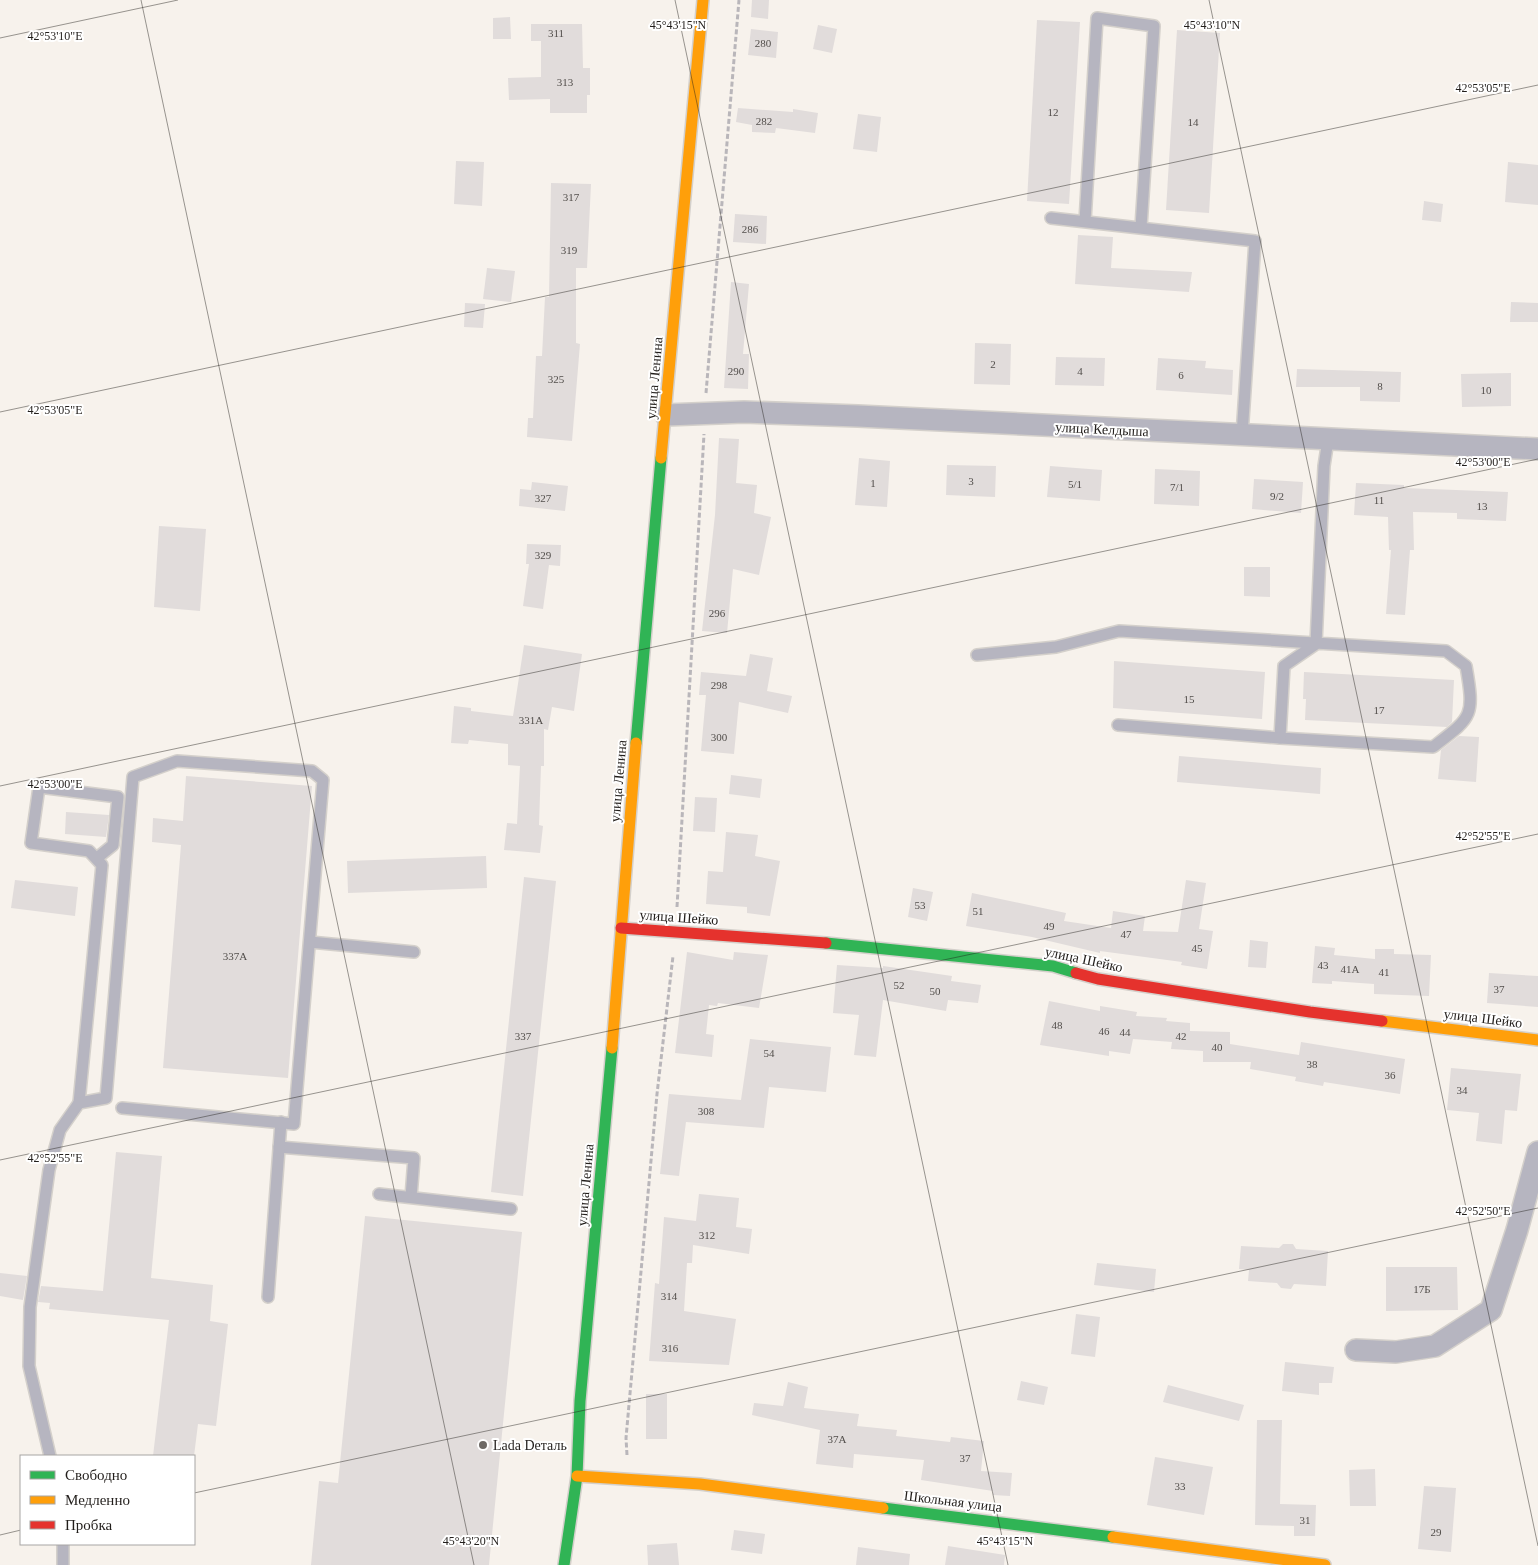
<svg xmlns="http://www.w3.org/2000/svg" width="1538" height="1565" viewBox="0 0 1538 1565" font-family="Georgia,serif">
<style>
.building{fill:#e1dcdb}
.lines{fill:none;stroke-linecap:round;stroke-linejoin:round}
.lane-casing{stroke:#d4d0cb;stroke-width:14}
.street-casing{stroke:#d4d0cb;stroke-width:24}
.fast-casing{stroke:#d4d0cb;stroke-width:14}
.slow-casing{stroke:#d4d0cb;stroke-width:14}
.jam-casing{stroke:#d4d0cb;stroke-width:14}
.path{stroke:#b9b6ba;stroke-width:3;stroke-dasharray:5 2.5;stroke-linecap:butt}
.lane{stroke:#b6b5c0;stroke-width:11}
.street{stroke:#b6b5c0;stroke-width:21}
.fast{stroke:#30b455;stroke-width:11}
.slow{stroke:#ff9f0a;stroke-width:11}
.jam{stroke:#e5322d;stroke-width:11}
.ticks{fill:none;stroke:#221e1b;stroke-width:1;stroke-opacity:0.45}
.poi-dot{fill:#6d6864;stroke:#fff;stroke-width:2}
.labels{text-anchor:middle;stroke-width:4;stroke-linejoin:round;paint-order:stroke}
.number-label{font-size:11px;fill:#524e4b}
.street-label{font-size:14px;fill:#221e1b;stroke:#fff}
.poi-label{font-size:14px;fill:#221e1b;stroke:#fff;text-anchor:start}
.ticks-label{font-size:12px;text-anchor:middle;fill:#221e1b;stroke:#fff;stroke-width:4;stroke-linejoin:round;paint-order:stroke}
</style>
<rect width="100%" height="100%" fill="#f7f2ec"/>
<!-- building -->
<g class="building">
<polygon points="752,0 769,0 768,19 751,17"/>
<polygon points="510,17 511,39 493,39 493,18"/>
<polygon points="1037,20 1080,22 1069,204 1027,201"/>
<polygon points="531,24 582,24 583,68 590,68 590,95 587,95 587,113 550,113 550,99 509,100 508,78 541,77 541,41 531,41"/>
<polygon points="818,25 837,29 832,53 813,49"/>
<polygon points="751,29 778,32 776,58 748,55"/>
<polygon points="1177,30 1220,33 1209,213 1166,210"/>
<polygon points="738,108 793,112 793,109 818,113 815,133 776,128 775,133 752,132 752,125 736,122"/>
<polygon points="858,114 881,117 877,152 853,149"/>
<polygon points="456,161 484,162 482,206 454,204"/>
<polygon points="1508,162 1538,165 1538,205 1505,202"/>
<polygon points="551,183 591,184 587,268 576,268 576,343 580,344 572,441 527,437 528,418 533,418 536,356 542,356 545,297 549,297"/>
<polygon points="1424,201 1443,204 1441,222 1422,220"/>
<polygon points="735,214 767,216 766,244 733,242"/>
<polygon points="1078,235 1113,237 1111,268 1192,272 1189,292 1075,284"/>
<polygon points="487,268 515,271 511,302 483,299"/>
<polygon points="731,282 749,284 743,354 749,354 748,389 724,388"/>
<polygon points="1511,302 1538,303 1538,322 1510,322"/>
<polygon points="465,303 485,304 483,328 464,327"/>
<polygon points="975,343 1011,344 1010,385 974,384"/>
<polygon points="1056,357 1105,358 1104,386 1055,385"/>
<polygon points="1158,358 1206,361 1205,368 1233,370 1232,395 1156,390"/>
<polygon points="1297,369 1401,372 1400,402 1360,401 1360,387 1296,387"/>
<polygon points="1511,373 1511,406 1462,407 1461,374"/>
<polygon points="719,438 739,439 736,483 757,485 754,513 771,517 759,575 733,569 727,633 702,631 715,515"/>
<polygon points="859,458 890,461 887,507 855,505"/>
<polygon points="947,465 996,466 995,497 946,495"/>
<polygon points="1050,466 1102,470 1100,501 1047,497"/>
<polygon points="1155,469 1200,471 1199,506 1154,504"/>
<polygon points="1254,479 1303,482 1301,513 1252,509"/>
<polygon points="532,482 568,486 565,511 519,506 520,489 531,490"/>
<polygon points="1356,483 1404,485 1404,488 1508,492 1506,521 1457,519 1457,513 1413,512 1414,550 1410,550 1405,615 1386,614 1391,550 1389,550 1388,517 1354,515"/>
<polygon points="159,526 206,529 200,611 154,607"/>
<polygon points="527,544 561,545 560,566 549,565 543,609 523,606 529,564 526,564"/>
<polygon points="1244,567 1270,567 1270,597 1244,596"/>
<polygon points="524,645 582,654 574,711 552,707 548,730 544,729 544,766 541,766 539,825 543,826 540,853 504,850 507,823 517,824 520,766 508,765 508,744 469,740 468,744 451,743 454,706 471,708 471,711 513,716"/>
<polygon points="750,654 773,658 767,691 792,696 788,713 739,702 734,754 701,751 706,695 699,695 701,672 746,676"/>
<polygon points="1114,661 1265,672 1262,719 1113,708"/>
<polygon points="1304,672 1454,680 1452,722 1447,727 1305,720 1306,699 1303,699"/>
<polygon points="1459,736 1479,737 1476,782 1438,779 1441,750"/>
<polygon points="1179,756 1321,768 1320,794 1177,782"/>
<polygon points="731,775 762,779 760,798 729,794"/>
<polygon points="186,776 312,786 288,1078 163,1068 181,845 152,842 153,818 183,821"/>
<polygon points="695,797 717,798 715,832 693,831"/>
<polygon points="66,812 109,815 106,837 65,834"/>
<polygon points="726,832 758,835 755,856 780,861 770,916 747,913 747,907 706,904 708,871 723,872"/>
<polygon points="486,856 487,888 348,893 347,861"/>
<polygon points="524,877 556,881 523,1196 491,1192"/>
<polygon points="15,880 78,887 75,916 11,908"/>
<polygon points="1186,880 1206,883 1199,929 1213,931 1207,969 1181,965 1182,962 1100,951 1100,953 1032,937 966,926 972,893 1066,913 1064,921 1111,928 1113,911 1145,916 1143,931 1178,932"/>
<polygon points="913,888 933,892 927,921 908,917"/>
<polygon points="1250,940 1268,942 1266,968 1248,967"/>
<polygon points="1315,946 1335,948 1334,955 1375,959 1375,949 1394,949 1394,954 1431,955 1429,996 1374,994 1374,984 1332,981 1332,984 1312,983"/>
<polygon points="687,952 733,960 734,952 768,955 759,1008 718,1003 717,1006 709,1005 706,1034 714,1035 712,1057 675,1053"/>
<polygon points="837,965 883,968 883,966 952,976 951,981 981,985 978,1003 948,1000 946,1011 883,1000 876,1057 854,1055 859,1015 833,1013"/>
<polygon points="1489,973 1538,976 1538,1007 1487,1003"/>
<polygon points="1049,1001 1100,1011 1100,1006 1137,1012 1136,1016 1167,1018 1166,1021 1190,1023 1190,1031 1230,1032 1230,1044 1299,1055 1301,1042 1405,1059 1400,1094 1324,1082 1323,1086 1295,1081 1296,1077 1250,1069 1251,1062 1203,1062 1203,1051 1171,1049 1172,1042 1133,1039 1130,1054 1109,1051 1109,1056 1040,1045"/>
<polygon points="750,1039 831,1047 826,1092 769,1087 764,1128 686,1122 679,1176 660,1174 669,1094 741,1100"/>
<polygon points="1451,1068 1521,1074 1517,1111 1505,1110 1502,1144 1476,1141 1479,1113 1447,1110"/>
<polygon points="116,1152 162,1156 151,1278 213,1285 210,1321 228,1324 216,1426 198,1424 194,1456 153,1456 169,1320 49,1309 50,1303 38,1302 41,1286 103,1291"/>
<polygon points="699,1194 739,1198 736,1227 752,1229 749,1254 693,1245 692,1263 687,1263 684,1311 736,1319 729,1365 649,1361 655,1283 659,1284 664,1217 696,1221"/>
<polygon points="365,1216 522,1232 489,1565 311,1565 319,1481 338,1483"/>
<polygon points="1283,1244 1293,1244 1296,1249 1328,1251 1326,1286 1294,1284 1291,1289 1281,1288 1277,1283 1248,1281 1249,1270 1239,1269 1241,1246 1279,1248"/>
<polygon points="1097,1263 1156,1269 1154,1292 1094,1285"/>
<polygon points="1386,1267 1457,1267 1458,1310 1386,1311"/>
<polygon points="0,1273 27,1276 23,1300 0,1296"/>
<polygon points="1076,1314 1100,1317 1095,1357 1071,1354"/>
<polygon points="1285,1362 1334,1367 1332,1383 1319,1383 1319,1395 1282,1391"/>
<polygon points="1021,1381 1048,1387 1044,1405 1017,1400"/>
<polygon points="788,1382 808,1387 804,1408 859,1414 857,1426 897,1430 896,1436 950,1442 951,1437 984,1441 981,1471 1012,1473 1010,1496 993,1495 993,1491 921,1480 924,1460 854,1454 853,1468 816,1464 820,1430 752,1415 754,1403 783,1406"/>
<polygon points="1168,1385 1244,1405 1239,1421 1163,1402"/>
<rect x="646" y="1394" width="21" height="45"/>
<polygon points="1257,1420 1282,1420 1280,1504 1316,1505 1315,1536 1294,1536 1294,1526 1255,1525"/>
<polygon points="1155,1457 1213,1467 1204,1515 1147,1505"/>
<polygon points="1375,1469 1376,1506 1350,1506 1349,1470"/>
<polygon points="1424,1486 1456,1488 1451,1552 1418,1549"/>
<polygon points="734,1530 765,1534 762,1554 731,1550"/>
<polygon points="677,1543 679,1565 648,1565 647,1545"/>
<polygon points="948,1546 1005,1555 1004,1565 945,1565"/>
<polygon points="858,1547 910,1554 909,1565 856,1565"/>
</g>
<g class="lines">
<defs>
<g id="lane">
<polyline points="1051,218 1255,241 1242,435"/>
<polyline points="1085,221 1097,18 1154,26 1141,227"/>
<path d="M 977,655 L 1056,647 L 1119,631 L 1446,651 L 1466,666 C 1475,717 1472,717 1433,747 L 1280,738 L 1284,666 L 1316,644 L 1324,466 L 1328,440"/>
<polyline points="1118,725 1280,738"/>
<polyline points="310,942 414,952"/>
<polyline points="79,1103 102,865 89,851 31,843 39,787 118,797 113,845 97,858"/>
<polyline points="279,1147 414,1158 411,1197"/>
<polyline points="379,1194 511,1209"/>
<polyline points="268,1297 281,1122"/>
<polyline points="50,1456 29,1366 30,1307 49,1170 60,1130 79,1103 106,1098 133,777 177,761 312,771 323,780 294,1124 122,1108"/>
<polyline points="63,1544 63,1565"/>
</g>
<g id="street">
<polyline points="666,415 744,412 858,416 1538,449"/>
<polyline points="1356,1350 1396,1352 1435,1346 1491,1310 1517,1230 1538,1152"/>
</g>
<g id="fast">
<polyline points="636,743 661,458"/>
<polyline points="826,943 1053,966 1076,973"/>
<polyline points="883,1508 1113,1537"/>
<polyline points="564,1565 577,1476 580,1401 612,1048"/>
</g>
<g id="slow">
<polyline points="661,458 703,0"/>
<polyline points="1382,1021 1538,1040"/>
<polyline points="612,1048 636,743"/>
<polyline points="577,1476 700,1484 883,1508"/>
<polyline points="1113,1537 1325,1565"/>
</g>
<g id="jam">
<polyline points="621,928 826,943"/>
<polyline points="1076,973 1098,979 1310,1012 1382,1021"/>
</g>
</defs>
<!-- lane casing -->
<use href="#lane" class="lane-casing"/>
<!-- street casing -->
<use href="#street" class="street-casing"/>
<!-- fast casing -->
<use href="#fast" class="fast-casing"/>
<!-- slow casing -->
<use href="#slow" class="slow-casing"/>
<!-- jam casing -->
<use href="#jam" class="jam-casing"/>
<!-- path -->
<g class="path">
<polyline points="706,393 739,0"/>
<polyline points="677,907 704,434"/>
<polyline points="627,1455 626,1438 657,1094 673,956"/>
</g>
<!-- lane -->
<use href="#lane" class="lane"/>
<!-- street -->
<use href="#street" class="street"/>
<!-- fast -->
<use href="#fast" class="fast"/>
<!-- slow -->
<use href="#slow" class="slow"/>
<!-- jam -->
<use href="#jam" class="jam"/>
</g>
<!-- ticks -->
<path class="ticks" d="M 141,0 L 474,1565M 675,0 L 1008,1565M 1209,0 L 1538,1546M 0,38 L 178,0M 0,412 L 1538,85M 0,786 L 1538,459M 0,1160 L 1538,834M 194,1493 L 1538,1208M 0,1535 L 21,1530"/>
<!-- markers -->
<circle class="poi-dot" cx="483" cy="1445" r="5"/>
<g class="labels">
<!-- number labels -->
<g class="number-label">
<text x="556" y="37">311</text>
<text x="763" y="47">280</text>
<text x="565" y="86">313</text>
<text x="1053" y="116">12</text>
<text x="764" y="125">282</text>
<text x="1193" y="126">14</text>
<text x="571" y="201">317</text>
<text x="750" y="233">286</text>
<text x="569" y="254">319</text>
<text x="993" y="368">2</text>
<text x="736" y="375">290</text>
<text x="1080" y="375">4</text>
<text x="1181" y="379">6</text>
<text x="556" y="383">325</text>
<text x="1380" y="390">8</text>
<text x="1486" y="394">10</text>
<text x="971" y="485">3</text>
<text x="873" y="487">1</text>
<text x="1075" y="488">5/1</text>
<text x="1177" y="491">7/1</text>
<text x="1277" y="500">9/2</text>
<text x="543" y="502">327</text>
<text x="1379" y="504">11</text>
<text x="1482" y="510">13</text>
<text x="543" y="559">329</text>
<text x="717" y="617">296</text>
<text x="719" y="689">298</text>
<text x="1189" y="703">15</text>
<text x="1379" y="714">17</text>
<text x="531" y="724">331А</text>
<text x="719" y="741">300</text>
<text x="920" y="909">53</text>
<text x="978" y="915">51</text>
<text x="1049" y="930">49</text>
<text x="1126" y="938">47</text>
<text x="1197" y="952">45</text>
<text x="235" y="960">337А</text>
<text x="1323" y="969">43</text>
<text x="1350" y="973">41А</text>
<text x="1384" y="976">41</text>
<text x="899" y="989">52</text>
<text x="1499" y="993">37</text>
<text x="935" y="995">50</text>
<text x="1057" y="1029">48</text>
<text x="1104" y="1035">46</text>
<text x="1125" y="1036">44</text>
<text x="523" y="1040">337</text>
<text x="1181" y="1040">42</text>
<text x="1217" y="1051">40</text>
<text x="769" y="1057">54</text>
<text x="1312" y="1068">38</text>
<text x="1390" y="1079">36</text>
<text x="1462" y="1094">34</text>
<text x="706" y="1115">308</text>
<text x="707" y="1239">312</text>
<text x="1422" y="1293">17Б</text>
<text x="669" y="1300">314</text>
<text x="670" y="1352">316</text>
<text x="837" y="1443">37А</text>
<text x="965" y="1462">37</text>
<text x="1180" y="1490">33</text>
<text x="1305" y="1524">31</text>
<text x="1436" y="1536">29</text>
</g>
<!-- street labels -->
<g class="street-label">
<text transform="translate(654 378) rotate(-85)" y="5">улица Ленина</text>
<text transform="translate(1102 429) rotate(3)" y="5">улица Келдыша</text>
<text transform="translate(618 781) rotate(-85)" y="5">улица Ленина</text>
<text transform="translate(679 917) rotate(4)" y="5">улица Шейко</text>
<text transform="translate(1084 959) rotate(12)" y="5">улица Шейко</text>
<text transform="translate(1483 1018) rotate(7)" y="5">улица Шейко</text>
<text transform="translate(585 1185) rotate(-85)" y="5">улица Ленина</text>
<text transform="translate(953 1501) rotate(7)" y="5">Школьная улица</text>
</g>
<!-- poi labels -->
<g class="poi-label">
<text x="493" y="1450">Lada Dеталь</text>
</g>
</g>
<g class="ticks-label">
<text x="678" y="29">45°43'15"N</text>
<text x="1212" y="29">45°43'10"N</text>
<text x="55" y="40">42°53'10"E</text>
<text x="1483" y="92">42°53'05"E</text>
<text x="55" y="414">42°53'05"E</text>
<text x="1483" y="466">42°53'00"E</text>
<text x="55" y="788">42°53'00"E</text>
<text x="1483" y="840">42°52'55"E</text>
<text x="55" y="1162">42°52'55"E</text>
<text x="1483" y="1215">42°52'50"E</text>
<text x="471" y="1545">45°43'20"N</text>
<text x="1005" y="1545">45°43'15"N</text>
</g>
<!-- legend -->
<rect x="20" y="1455" width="175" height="90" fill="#ffffff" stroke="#a7a5a4"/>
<rect x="30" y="1471" width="25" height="8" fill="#30b455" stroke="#a7a5a4"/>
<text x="65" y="1480" font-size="15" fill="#221e1b">Свободно</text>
<rect x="30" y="1496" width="25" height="8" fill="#ff9f0a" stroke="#a7a5a4"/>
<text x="65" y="1505" font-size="15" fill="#221e1b">Медленно</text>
<rect x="30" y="1521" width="25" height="8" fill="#e5322d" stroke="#a7a5a4"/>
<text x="65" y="1530" font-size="15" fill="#221e1b">Пробка</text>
</svg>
